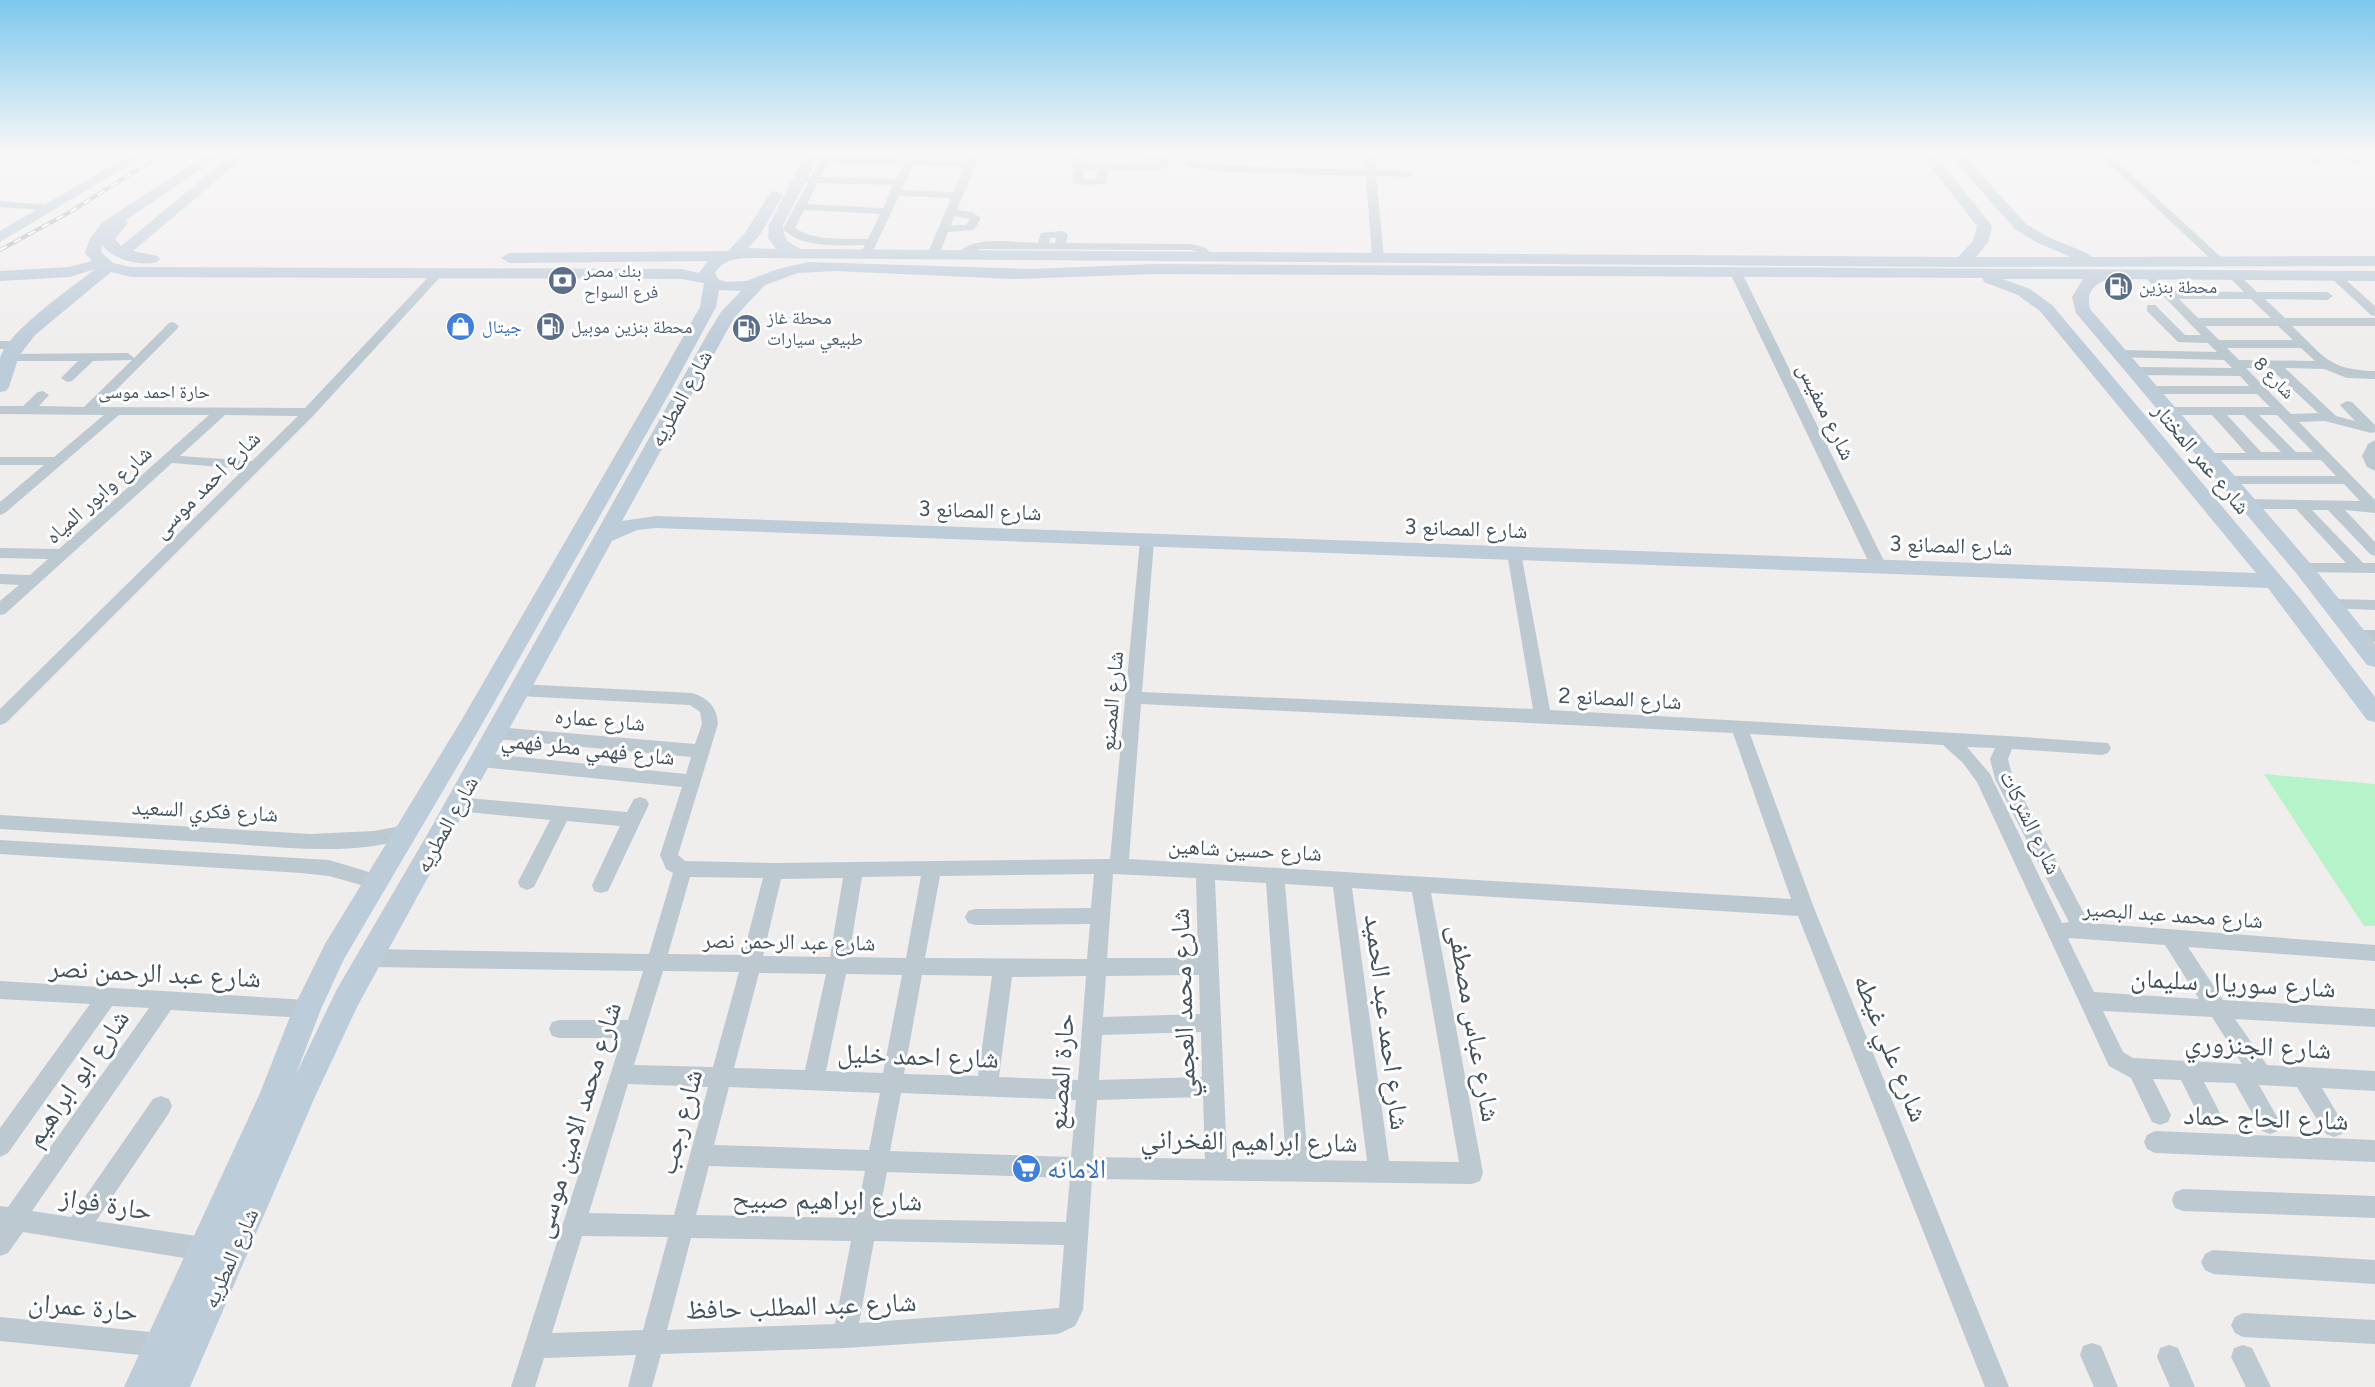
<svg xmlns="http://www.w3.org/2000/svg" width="2375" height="1387" viewBox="0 0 2375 1387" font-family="Figtree,'Noto Naskh Arabic',sans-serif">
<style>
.green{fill:#b5f4c9}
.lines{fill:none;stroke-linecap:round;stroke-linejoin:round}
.street{fill:#bcc9d1;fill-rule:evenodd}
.secondary{fill:#bdccd9;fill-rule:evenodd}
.rail-casing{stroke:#aeb3b9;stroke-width:4}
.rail{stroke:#fff;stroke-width:2;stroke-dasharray:8;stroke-linecap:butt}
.labels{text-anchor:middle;stroke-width:6;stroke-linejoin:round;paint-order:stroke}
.far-service-label{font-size:18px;fill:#4e5e75;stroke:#fff;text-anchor:start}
.far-shop-label{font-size:18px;fill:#366cbe;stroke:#fff;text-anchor:start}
.far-street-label{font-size:18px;fill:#43525d;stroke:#fff}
.street-label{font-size:22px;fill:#43525d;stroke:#fff}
.near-street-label{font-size:27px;fill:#43525d;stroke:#fff}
.near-shop-label{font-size:27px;fill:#366cbe;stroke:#fff;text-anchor:start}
</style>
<rect width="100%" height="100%" fill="#f0eded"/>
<!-- green -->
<polygon class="green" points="2264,774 2375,784 2375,926 2364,926"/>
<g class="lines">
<!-- street -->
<g class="street">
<path d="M 824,153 L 834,153 L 832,156 L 967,161 L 970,153 L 980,153 L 957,210 L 972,212 L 981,218 L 974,230 L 948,232 L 939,255 L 933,258 L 927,255 L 951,198 L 899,196 L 872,253 L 868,254 L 862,251 L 865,245 C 840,245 802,249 783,229 L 808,183 L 800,180 L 811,177 L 819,162 L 811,159 L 822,156 ZM 829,162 L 903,165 L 896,179 L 821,177 ZM 913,165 L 964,167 L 954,192 L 901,190 ZM 818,183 L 893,185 L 883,208 L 807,204 ZM 804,210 L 880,214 L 868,239 C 845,238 815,242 795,228 ZM 954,216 L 970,219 L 966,225 L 951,225 Z"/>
<path d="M 1073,153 L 1083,153 L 1083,163 L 1155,165 L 1159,161 L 1124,158 L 1124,154 L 1128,153 L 1159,154 L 1170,160 L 1167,167 L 1161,170 L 1108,170 L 1105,184 L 1078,185 L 1073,182 ZM 1083,169 L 1098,170 L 1096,179 L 1083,179 Z"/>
<polygon points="1364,153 1374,153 1376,170 1407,171 1412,174 1407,177 1376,176 1384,257 1378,260 1372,257 1366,176 1231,172 1190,167 1185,164 1190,161 1231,166 1365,170"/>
<polygon points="2098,153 2108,153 2223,259 2223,263 2215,263"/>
<polygon points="2301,153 2312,153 2322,162 2313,164"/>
<polygon points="2338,153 2349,153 2362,163 2353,165"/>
<polygon points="2369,153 2375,153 2375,156 2370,155"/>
<polygon points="0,201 52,205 57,208 52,211 0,207"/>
<path d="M 1062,231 L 1068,234 L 1066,243 L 1191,244 L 1206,248 L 1213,256 L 1211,258 L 1203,258 L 1198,252 L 1191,250 L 979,249 L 962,258 L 956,255 C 973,234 1014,243 1038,243 L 1041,233 ZM 1050,238 L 1056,238 L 1055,243 L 1049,243 Z"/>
<path d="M 438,270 L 444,273 L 442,275 L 314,415 L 6,723 L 0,725 L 0,709 L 244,469 L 172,463 L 5,614 L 0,615 L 0,601 L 19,585 L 0,584 L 0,574 L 30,575 L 48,559 L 0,558 L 0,548 L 59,549 L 209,415 L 119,415 L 5,513 L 0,515 L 0,502 L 44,465 L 0,465 L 0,457 L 54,457 L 104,415 L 0,414 L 0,406 L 23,406 L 38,392 L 43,391 L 49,395 L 39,406 L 84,407 L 132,360 L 93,361 L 72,381 L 67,382 L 61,378 L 78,361 L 9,361 L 5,360 L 3,357 L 5,354 L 128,353 L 134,358 L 169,323 L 173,322 L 179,326 L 177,329 L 99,407 L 305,408 L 434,271 ZM 225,415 L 298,416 L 252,461 L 180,456 Z"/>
<polygon points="1736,270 1742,273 1887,567 1884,571 1879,572 1871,567 1730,273"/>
<path d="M 2148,271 L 2152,272 L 2172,291 L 2244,292 L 2227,275 L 2233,272 L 2237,273 L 2257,292 L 2327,292 L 2333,296 L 2327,300 L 2265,299 L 2285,318 L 2375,318 L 2375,326 L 2292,326 C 2324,356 2328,370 2375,371 L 2375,379 L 2347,378 L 2324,369 L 2285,368 L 2336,416 L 2355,421 L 2340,405 L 2347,401 L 2352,402 L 2375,425 L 2375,432 L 2371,433 L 2325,421 L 2299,422 L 2375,500 L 2375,513 L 2345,510 L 2375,542 L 2375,556 L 2370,554 L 2328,510 L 2312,510 L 2363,563 L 2375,563 L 2375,573 L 2298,572 L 2295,568 L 2298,564 L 2303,563 L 2346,563 L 2296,509 L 2249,509 L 2242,504 L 2249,499 L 2360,501 L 2344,484 L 2228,484 L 2221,480 L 2228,476 L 2336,476 L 2321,460 L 2203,460 L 2201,457 L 2208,453 L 2246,453 L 2212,415 L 2169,415 L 2162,411 L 2169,407 L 2270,407 L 2257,394 L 2151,394 L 2145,390 L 2151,386 L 2249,386 L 2240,376 L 2135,375 L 2129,371 L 2135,367 L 2232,368 L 2224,360 L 2115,357 L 2113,354 L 2119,350 L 2217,352 L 2208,343 L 2178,342 L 2147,311 L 2147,305 L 2155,305 L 2185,335 L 2201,335 L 2144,276 L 2142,274 ZM 2179,299 L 2251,299 L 2271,318 L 2198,318 ZM 2205,326 L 2278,326 L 2293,340 L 2219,340 ZM 2227,348 L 2301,348 L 2315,361 L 2239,360 ZM 2246,368 L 2270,368 L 2318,413 L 2291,414 ZM 2227,415 L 2244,415 L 2281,452 L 2261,452 ZM 2259,415 L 2277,415 L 2313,452 L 2296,452 Z"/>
<polygon points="2334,272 2338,273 2375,306 2375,316 2371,315 2330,277 2330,273"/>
<polygon points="0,341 18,341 24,345 18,349 0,349"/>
<polygon points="2375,440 2375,471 2367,467 2362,456 2368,444"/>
<path d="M 1147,536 L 1154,541 L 1142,692 L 1533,709 L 1507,553 L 1514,548 L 1521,553 L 1550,710 L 2007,736 L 2108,743 L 2111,748 L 2108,753 L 2102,755 L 2012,749 L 2008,759 L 2013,779 L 2089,923 L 2375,945 L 2375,961 L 2188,947 L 2223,1000 L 2375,1009 L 2375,1027 L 2235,1019 L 2267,1065 L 2375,1071 L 2375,1091 L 2322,1088 L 2345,1127 L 2342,1134 L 2334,1137 L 2326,1134 L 2297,1087 L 2259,1085 L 2281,1124 L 2278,1131 L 2270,1134 L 2262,1131 L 2235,1083 L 2204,1082 L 2223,1119 L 2220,1126 L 2212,1129 L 2204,1126 L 2181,1080 L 2153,1079 L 2171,1115 L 2168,1122 L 2160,1125 L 2152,1122 L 2131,1078 L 2109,1066 L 1977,782 L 1963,763 L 1943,745 L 1750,734 L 1814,908 L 2009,1387 L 1985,1387 L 1798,916 L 1431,893 L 1483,1173 L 1480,1181 L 1472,1184 L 1092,1179 L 1083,1310 L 1075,1326 L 1058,1334 L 845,1348 L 661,1354 L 652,1387 L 628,1387 L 636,1355 L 544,1358 L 535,1387 L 511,1387 L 622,1038 L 559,1038 L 552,1036 L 549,1029 L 552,1022 L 559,1020 L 628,1020 L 643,971 L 369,967 L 362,964 L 359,958 L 362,952 L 369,949 L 649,954 L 673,873 L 666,869 L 660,855 L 682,787 L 481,767 L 475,765 L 472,760 L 475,755 L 481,753 L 686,774 L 691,757 L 496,739 L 490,738 L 488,733 L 490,728 L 496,727 L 695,744 L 702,724 L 700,712 L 690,705 L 519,696 L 513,694 L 511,690 L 513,686 L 519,684 L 692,693 C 708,698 717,707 718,724 L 678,855 L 685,861 L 774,863 L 1110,859 L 1140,541 ZM 1141,704 L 1733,733 L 1791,899 L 1129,859 ZM 1967,747 L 1995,748 L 1990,759 L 1995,779 L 2069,922 L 2062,923 L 1990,774 ZM 1094,874 L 1091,908 L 975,909 L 968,911 L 965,917 L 968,923 L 975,925 L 1090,924 L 1087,959 L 925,958 L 940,876 ZM 1113,874 L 1196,878 L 1198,958 L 1107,958 ZM 921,876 L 906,958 L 849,957 L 862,877 ZM 690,877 L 763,878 L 743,955 L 668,954 ZM 843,878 L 830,957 L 763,956 L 781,879 ZM 1215,880 L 1266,883 L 1286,1160 L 1227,1159 ZM 1285,884 L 1333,887 L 1367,1161 L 1308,1160 ZM 1352,888 L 1412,892 L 1459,1162 L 1389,1161 ZM 2070,938 L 2165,945 L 2199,999 L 2094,992 L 2068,939 ZM 663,971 L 739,972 L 713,1067 L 634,1065 ZM 759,973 L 826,974 L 805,1070 L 734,1068 ZM 846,974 L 902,975 L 883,1073 L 826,1071 ZM 922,975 L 992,976 L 978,1076 L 904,1074 ZM 1199,975 L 1200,1014 L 1103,1017 L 1106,976 ZM 1086,976 L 1078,1080 L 999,1077 L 1012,977 ZM 2103,1011 L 2212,1017 L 2242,1064 L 2133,1058 L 2123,1052 ZM 1201,1032 L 1202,1077 L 1099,1080 L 1102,1035 ZM 628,1084 L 708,1087 L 674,1215 L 589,1213 ZM 729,1087 L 880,1093 L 869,1150 L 714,1145 ZM 901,1093 L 1076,1100 L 1071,1157 L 890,1151 ZM 1203,1097 L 1205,1159 L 1093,1157 L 1097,1100 ZM 709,1166 L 865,1171 L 856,1218 L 696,1215 ZM 887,1172 L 1070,1178 L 1066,1222 L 878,1219 ZM 582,1236 L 668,1237 L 643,1330 L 552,1333 ZM 691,1238 L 851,1241 L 835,1324 L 667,1330 ZM 874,1241 L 1064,1245 L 1059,1308 L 859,1323 Z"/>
<polygon points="2332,599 2375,600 2375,610 2327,608 2324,604 2327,600"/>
<polygon points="2357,630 2375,630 2375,642 2351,640 2349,636 2351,632"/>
<polygon points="457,797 627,812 634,799 640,797 646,799 649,804 608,891 601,893 594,891 592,885 620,826 567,821 534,887 527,890 520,887 518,882 550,820 457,811 451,809 448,804 451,799"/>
<path d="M 0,815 L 310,834 L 374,831 L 406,825 L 412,827 L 415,832 L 412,837 C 354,857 281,847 220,843 C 147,838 73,834 0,829 Z"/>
<polygon points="0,840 329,860 382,876 384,881 382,886 375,889 329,876 301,873 0,854"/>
<polygon points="0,981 307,1000 314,1003 317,1009 314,1015 307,1018 171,1010 32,1211 71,1217 153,1099 161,1096 169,1099 172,1106 169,1113 96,1221 203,1237 211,1241 215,1249 211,1257 203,1261 23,1232 8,1253 0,1256 0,1206 8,1207 149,1008 112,1006 8,1153 0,1157 0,1128 90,1004 0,999"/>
<polygon points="2155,1131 2375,1140 2375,1162 2155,1153 2147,1149 2144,1142 2147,1135"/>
<polygon points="2183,1189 2375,1196 2375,1218 2183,1211 2175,1208 2172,1200 2175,1192"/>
<polygon points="2213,1250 2375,1260 2375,1284 2213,1274 2205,1270 2201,1262 2205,1254"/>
<polygon points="2243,1313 2375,1320 2375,1344 2243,1337 2235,1333 2231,1325 2235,1317"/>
<polygon points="0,1317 160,1333 169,1336 172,1345 169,1354 160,1357 0,1341"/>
<polygon points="2092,1343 2101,1346 2118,1387 2094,1387 2080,1355 2083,1346"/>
<polygon points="2169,1345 2178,1348 2195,1387 2170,1387 2157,1357 2160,1348"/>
<polygon points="2243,1345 2252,1348 2271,1387 2246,1387 2231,1357 2234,1348"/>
</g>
<!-- secondary -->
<g class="secondary">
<polygon points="133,153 149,153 0,242 0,231"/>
<path d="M 209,153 L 225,153 L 126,220 L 128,223 L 115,239 L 121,246 L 234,153 L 249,153 L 133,251 L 157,256 L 160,259 L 157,262 C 139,267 113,259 102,245 L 101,252 L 113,263 L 131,267 L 681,269 L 699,273 L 708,261 L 509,263 L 501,258 L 509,253 L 728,251 L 745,233 L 771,192 L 776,191 L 783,195 L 759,236 L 748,248 L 776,249 L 768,238 L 769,225 L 806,153 L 820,153 L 783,225 C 784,241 788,242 801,249 L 1958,257 L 1973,241 L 1977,226 L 1920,153 L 1934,153 L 1992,226 L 1989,241 L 1976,257 L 2071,257 L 2038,243 L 2016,230 L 1948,153 L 1962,153 L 2026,224 L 2048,237 L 2089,254 L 2092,257 L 2375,256 L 2375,266 L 1962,267 L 754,258 C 738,258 724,259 715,273 L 718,279 L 726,282 L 746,281 L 778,269 L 808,262 L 1031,269 L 1155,264 L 2375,271 L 2375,281 L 2108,279 C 2093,285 2086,292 2090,309 L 2310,563 L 2375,644 L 2375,667 L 2367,665 L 2296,573 L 2076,313 L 2072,297 L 2083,279 L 2003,279 L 2030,289 L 2052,305 L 2301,600 L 2375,697 L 2375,722 L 2367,720 L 2268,588 L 656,528 L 637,530 L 612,541 L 357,1007 L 314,1099 L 190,1387 L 124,1387 L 260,1093 L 293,1009 L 325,944 L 461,721 L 652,392 L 700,307 L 704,283 L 681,279 L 131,277 L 111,272 L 35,335 L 19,356 L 9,387 L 6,391 L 0,392 C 0,382 0,369 0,359 C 6,332 73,287 95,269 L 70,277 L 0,281 L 0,271 L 69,267 L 92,261 L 85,253 L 90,238 L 103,222 ZM 834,271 L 1013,279 L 1155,274 L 1982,278 L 1984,282 L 2018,295 L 2040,311 L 2256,573 L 656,516 L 622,521 L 734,318 L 765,285 L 798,273 ZM 719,290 L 741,291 L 721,312 L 708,333 L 428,833 L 337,989 L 296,1074 L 321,1009 L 344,959 L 477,733 L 670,392 L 716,307 Z"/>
</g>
<defs>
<polyline id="rail" points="0,250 70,212 164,153"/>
</defs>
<!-- rail casing -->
<use href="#rail" class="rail-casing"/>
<!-- rail -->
<use href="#rail" class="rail"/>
</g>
<!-- sky -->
<linearGradient id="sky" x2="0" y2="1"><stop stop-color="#7dc8ee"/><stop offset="0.44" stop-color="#f8f7f7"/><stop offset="1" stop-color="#f8f7f7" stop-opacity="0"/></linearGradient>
<rect width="2375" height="347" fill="url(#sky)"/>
<!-- icons -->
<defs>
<symbol id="bank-disc" viewBox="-11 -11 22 22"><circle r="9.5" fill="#5c6f8a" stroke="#fff"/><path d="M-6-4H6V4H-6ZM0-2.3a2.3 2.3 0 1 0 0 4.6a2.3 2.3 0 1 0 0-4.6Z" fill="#fff"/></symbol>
<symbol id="fuel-disc" viewBox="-11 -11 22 22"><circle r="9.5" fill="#5c6f8a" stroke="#fff"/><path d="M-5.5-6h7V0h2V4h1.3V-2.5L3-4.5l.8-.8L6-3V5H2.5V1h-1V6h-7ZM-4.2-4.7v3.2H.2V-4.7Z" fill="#fff"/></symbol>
<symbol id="shop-disc" viewBox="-11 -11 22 22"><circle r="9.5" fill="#3f7fe0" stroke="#fff"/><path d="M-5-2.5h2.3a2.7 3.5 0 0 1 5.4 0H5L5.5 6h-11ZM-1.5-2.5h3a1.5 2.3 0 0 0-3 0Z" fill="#fff"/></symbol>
<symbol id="supermarket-disc" viewBox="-11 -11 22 22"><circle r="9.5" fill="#3f7fe0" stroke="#fff"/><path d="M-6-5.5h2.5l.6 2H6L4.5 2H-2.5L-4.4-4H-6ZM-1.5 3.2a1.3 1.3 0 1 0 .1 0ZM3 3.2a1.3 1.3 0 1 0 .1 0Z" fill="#fff"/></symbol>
</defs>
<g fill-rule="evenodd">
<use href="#bank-disc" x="546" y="264" width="33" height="33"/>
<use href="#fuel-disc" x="2102" y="270" width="33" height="33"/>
<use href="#shop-disc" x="444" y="310" width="33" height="33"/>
<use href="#fuel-disc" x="534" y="310" width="33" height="33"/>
<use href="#fuel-disc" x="730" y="312" width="33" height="33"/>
<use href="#supermarket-disc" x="1010" y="1152" width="33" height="33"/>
</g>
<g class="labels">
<!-- far-service labels -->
<g class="far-service-label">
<text x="584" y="277">بنك مصر<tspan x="584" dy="21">فرع السواح</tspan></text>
<text x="2139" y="293">محطة بنزين</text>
<text x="767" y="324">محطة غاز<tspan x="767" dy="21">طبيعي سيارات</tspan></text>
<text x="571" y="333">محطة بنزين موبيل</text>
</g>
<!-- far-shop labels -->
<g class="far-shop-label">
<text x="482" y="333">جيتال</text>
</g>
<!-- far-street labels -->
<g class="far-street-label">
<text transform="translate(2274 378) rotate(46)" y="6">شارع 8</text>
<text x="154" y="398">حارة احمد موسى</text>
</g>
<!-- street labels -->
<g class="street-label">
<text transform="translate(680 398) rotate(-61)" y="8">شارع المطريه</text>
<text transform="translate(1827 411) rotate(64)" y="8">شارع ممفيس</text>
<text transform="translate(2202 458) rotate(50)" y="8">شارع عمر المختار</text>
<text transform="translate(206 484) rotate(-45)" y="8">شارع احمد موسى</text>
<text transform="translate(98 494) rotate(-42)" y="8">شارع وابور المياه</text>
<text transform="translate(980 510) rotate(2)" y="8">شارع المصانع 3</text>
<text transform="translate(1466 528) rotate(2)" y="8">شارع المصانع 3</text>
<text transform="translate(1951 545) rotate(2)" y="8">شارع المصانع 3</text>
<text transform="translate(1620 698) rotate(3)" y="8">شارع المصانع 2</text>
<text transform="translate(1111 701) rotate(-85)" y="8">شارع المصنع</text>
<text transform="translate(600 719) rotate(5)" y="8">شارع عماره</text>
<text transform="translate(588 748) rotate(6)" y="8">شارع فهمي مطر فهمي</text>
<text transform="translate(205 810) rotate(3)" y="8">شارع فكري السعيد</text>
<text transform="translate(2031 822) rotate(64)" y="8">شارع الشركات</text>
<text transform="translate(446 824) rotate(-61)" y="8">شارع المطريه</text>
<text transform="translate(1245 849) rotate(3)" y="8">شارع حسين شاهين</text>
<text transform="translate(2173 914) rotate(4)" y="8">شارع محمد عبد البصير</text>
<text transform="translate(789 941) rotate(1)" y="8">شارع عبد الرحمن نصر</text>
<text transform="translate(230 1258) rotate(-66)" y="8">شارع المطريه</text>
</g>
<!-- near-street labels -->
<g class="near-street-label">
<text transform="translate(155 973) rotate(3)" y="9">شارع عبد الرحمن نصر</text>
<text transform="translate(2233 983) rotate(3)" y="9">شارع سوريال سليمان</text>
<text transform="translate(1183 1003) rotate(-92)" y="9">شارع محمد العجمي</text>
<text transform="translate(1387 1022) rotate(83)" y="9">شارع احمد عبد الحميد</text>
<text transform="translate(1474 1023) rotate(80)" y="9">شارع عباس مصطفى</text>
<text transform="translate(2258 1046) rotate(3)" y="9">شارع الجنزوري</text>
<text transform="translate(1891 1048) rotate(68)" y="9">شارع علي غيطه</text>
<text transform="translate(918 1056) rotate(2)" y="9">شارع احمد خليل</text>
<text transform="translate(1061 1072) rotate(-86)" y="9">حارة المصنع</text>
<text transform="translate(77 1078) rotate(-55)" y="9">شارع ابو ابراهيم</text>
<text transform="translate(2266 1118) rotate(2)" y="9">شارع الحاج حماد</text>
<text transform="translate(577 1120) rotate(-73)" y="9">شارع محمد الامين موسى</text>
<text transform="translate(680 1122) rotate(-75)" y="9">شارع رجب</text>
<text transform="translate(1249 1141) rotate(1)" y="9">شارع ابراهيم الفخراني</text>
<text transform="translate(827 1200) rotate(1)" y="9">شارع ابراهيم صبيح</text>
<text transform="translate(106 1204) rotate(9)" y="9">حارة فواز</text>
<text transform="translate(801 1306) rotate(-2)" y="9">شارع عبد المطلب حافظ</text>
<text transform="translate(83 1307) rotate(5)" y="9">حارة عمران</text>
</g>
<!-- near-shop labels -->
<g class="near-shop-label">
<text x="1047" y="1178">الامانه</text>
</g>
</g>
</svg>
